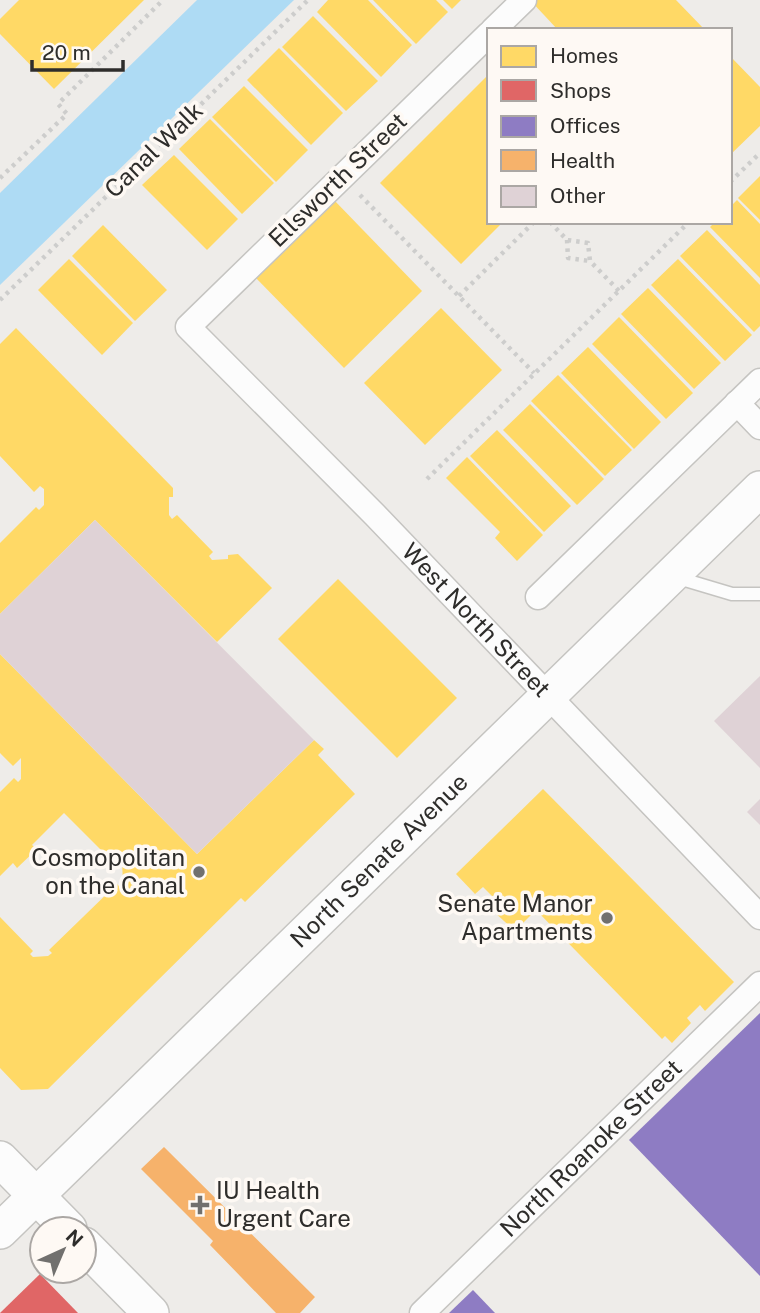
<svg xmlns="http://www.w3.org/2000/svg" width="760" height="1313" viewBox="0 0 760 1313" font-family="'Public Sans',sans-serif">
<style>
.water{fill:#aedbf4}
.homes{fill:#ffd966}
.shops{fill:#e06666}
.offices{fill:#8e7cc3}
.health{fill:#f6b26b}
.building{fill:#dfd2d6}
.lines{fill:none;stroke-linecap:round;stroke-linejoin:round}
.lane-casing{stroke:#c5c4c1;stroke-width:15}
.street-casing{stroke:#c5c4c1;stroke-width:27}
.secondary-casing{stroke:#c5c4c1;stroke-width:38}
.path{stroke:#cdcdcc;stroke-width:4.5;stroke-dasharray:3.5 5;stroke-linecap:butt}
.lane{stroke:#fcfcfc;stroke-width:12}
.street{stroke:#fcfcfc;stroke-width:24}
.secondary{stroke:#fcfcfc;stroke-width:35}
.poi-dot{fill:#71706e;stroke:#fef9f4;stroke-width:2.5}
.labels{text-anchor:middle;stroke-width:7;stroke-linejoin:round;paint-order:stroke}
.street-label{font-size:24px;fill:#2e2d2b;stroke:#fef9f4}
.poi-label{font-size:24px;fill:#2e2d2b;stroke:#fef9f4;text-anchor:end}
</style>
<rect width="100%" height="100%" fill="#eeece9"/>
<!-- water -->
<polygon class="water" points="197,0 294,0 0,285 0,193"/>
<!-- homes -->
<g class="homes">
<polygon points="19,0 144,0 54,89 0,34 0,19"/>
<polygon points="328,0 368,0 412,45 381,77 317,12"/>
<polygon points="373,0 436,0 448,12 416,44"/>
<polygon points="443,0 461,0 452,9"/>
<polygon points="530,0 676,0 705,30 558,30"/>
<polygon points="313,16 378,81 346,111 282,47"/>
<polygon points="279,48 343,113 311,145 247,80"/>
<polygon points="730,56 760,87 760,126 730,155"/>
<polygon points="489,74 489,222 503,222 461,264 380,183"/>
<polygon points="244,86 308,150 276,182 212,117"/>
<polygon points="210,119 274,183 242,214 179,149"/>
<polygon points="174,155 238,219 207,250 142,185"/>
<polygon points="760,176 760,220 738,198"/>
<polygon points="333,199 422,291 344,368 254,276"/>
<polygon points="737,200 760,224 760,278 710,227 715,222 730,222 730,207"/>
<polygon points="103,225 167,290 135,321 72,256"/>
<polygon points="707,230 760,285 760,326 754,332 680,256"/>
<polygon points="69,259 133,323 102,355 38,290"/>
<polygon points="678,259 752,335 725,361 651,285"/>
<polygon points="648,288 721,363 694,389 621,314"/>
<polygon points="441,308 502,370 425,445 364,383"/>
<polygon points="619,317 693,393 666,419 592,344"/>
<polygon points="16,328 173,488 173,497 169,497 169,515 172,519 177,515 213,552 209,556 212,560 228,559 228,555 238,554 272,588 217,642 95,520 0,614 0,543 36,507 39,510 44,505 44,489 40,486 34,492 0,456 0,344"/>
<polygon points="588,347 661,422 634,449 561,373"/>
<polygon points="558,375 632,450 605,476 531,401"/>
<polygon points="530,404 604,479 577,505 503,430"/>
<polygon points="497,430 571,506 544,532 470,456"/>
<polygon points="467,457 543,535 517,561 495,538 500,532 446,478"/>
<polygon points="338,579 457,698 397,758 278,639"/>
<polygon points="0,654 197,854 314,740 324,749 318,755 355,794 245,902 241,898 48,1089 21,1090 0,1068 0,917 33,951 30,954 33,957 48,956 52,953 49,950 117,884 119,886 123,882 122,862 118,867 64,813 32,845 37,849 17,868 13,863 0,876 0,792 14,778 18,782 21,779 21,758 13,766 0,753"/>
<polygon points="543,789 734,982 705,1011 700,1005 687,1018 691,1023 672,1043 665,1036 662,1039 536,910 515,931 492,910 499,903 483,887 475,894 456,874"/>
</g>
<!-- shops -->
<polygon class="shops" points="40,1274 78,1313 0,1313"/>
<!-- offices -->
<g class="offices">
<polygon points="760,1013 760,1276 629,1140"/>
<polygon points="473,1290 495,1313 449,1313"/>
</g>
<!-- health -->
<polygon class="health" points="164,1147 315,1297 300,1313 276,1313 210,1245 213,1241 141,1169"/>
<!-- building -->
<g class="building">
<polygon points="95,520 314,740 197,854 0,654 0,614"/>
<polygon points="760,676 760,768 714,721"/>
<polygon points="760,799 760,825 747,812"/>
</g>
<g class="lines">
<defs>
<polyline id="lane" points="675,577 732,594 760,594"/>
<g id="street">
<polyline points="493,30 524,0"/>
<path id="s1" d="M 489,34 L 188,327 L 375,515 L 760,917"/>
<polyline points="737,403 760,427"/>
<polyline points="538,597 760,381"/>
<path id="s2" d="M 422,1313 L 760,984"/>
</g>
<g id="secondary">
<polyline points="0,1159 69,1229"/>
<path id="s3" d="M 0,1231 L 760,489"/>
<polyline points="84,1245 151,1313"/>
</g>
</defs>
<!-- lane casing -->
<use href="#lane" class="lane-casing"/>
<!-- street casing -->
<use href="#street" class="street-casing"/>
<!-- secondary casing -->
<use href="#secondary" class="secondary-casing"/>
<!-- path -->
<g class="path">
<polyline points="0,178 67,114 58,104 163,0"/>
<polyline points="730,182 760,153"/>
<polyline points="360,195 534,373"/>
<polyline points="550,222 567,240 588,243 590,261 619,291"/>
<polyline points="567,240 568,258 590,261"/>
<polyline points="459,296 534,222"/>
<polyline points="0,300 308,0"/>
<polyline points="427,479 689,222"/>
</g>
<!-- lane -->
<use href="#lane" class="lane"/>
<!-- street -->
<use href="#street" class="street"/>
<!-- secondary -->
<use href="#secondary" class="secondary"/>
</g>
<!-- markers -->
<g class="poi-dot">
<circle cx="199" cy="872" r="7"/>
<circle cx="607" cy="918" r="7"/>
<path d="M196.5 1194.5h7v7h7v7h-7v7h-7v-7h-7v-7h7z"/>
</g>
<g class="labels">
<!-- street labels -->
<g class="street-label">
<text transform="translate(154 150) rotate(-44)" y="8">Canal Walk</text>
<text transform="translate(338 180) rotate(-44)" y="8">Ellsworth Street</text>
<text dy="8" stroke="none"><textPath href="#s1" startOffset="831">West North Street</textPath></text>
<text dy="8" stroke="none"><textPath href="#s3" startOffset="530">North Senate Avenue</textPath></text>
<text dy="8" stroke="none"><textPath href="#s2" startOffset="236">North Roanoke Street</textPath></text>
</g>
<!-- poi labels -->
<g class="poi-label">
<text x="185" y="866">Cosmopolitan<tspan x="185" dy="28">on the Canal</tspan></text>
<text x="593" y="912">Senate Manor<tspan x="593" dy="28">Apartments</tspan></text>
<text x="216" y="1199" text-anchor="start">IU Health<tspan x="216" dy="28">Urgent Care</tspan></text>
</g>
</g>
<!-- legend -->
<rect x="487" y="28" width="245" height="196" fill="#fef9f4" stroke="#aba7a4" stroke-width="2"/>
<rect x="501" y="46" width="35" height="21" fill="#ffd966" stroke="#aba7a4" stroke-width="2"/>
<text x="550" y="63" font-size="21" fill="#2e2d2b">Homes</text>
<rect x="501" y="80" width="35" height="21" fill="#e06666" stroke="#aba7a4" stroke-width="2"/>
<text x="550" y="98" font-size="21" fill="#2e2d2b">Shops</text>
<rect x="501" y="116" width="35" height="21" fill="#8e7cc3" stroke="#aba7a4" stroke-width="2"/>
<text x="550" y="133" font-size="21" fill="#2e2d2b">Offices</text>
<rect x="501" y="150" width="35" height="21" fill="#f6b26b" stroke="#aba7a4" stroke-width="2"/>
<text x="550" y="168" font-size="21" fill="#2e2d2b">Health</text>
<rect x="501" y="186" width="35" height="21" fill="#dfd2d6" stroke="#aba7a4" stroke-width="2"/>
<text x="550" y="203" font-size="21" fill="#2e2d2b">Other</text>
<!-- north arrow -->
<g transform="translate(63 1250) rotate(44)"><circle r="33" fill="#fef9f4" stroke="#aba7a4" stroke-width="2"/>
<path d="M0-5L12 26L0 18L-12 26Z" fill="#71706e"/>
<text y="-10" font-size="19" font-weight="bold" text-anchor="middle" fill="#2e2d2b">N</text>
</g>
<!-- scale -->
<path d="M32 60v10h91v-10" fill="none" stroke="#2e2d2b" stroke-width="3.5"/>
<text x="42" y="60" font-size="21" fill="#2e2d2b" stroke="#fef9f4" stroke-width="5" paint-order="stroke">20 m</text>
</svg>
